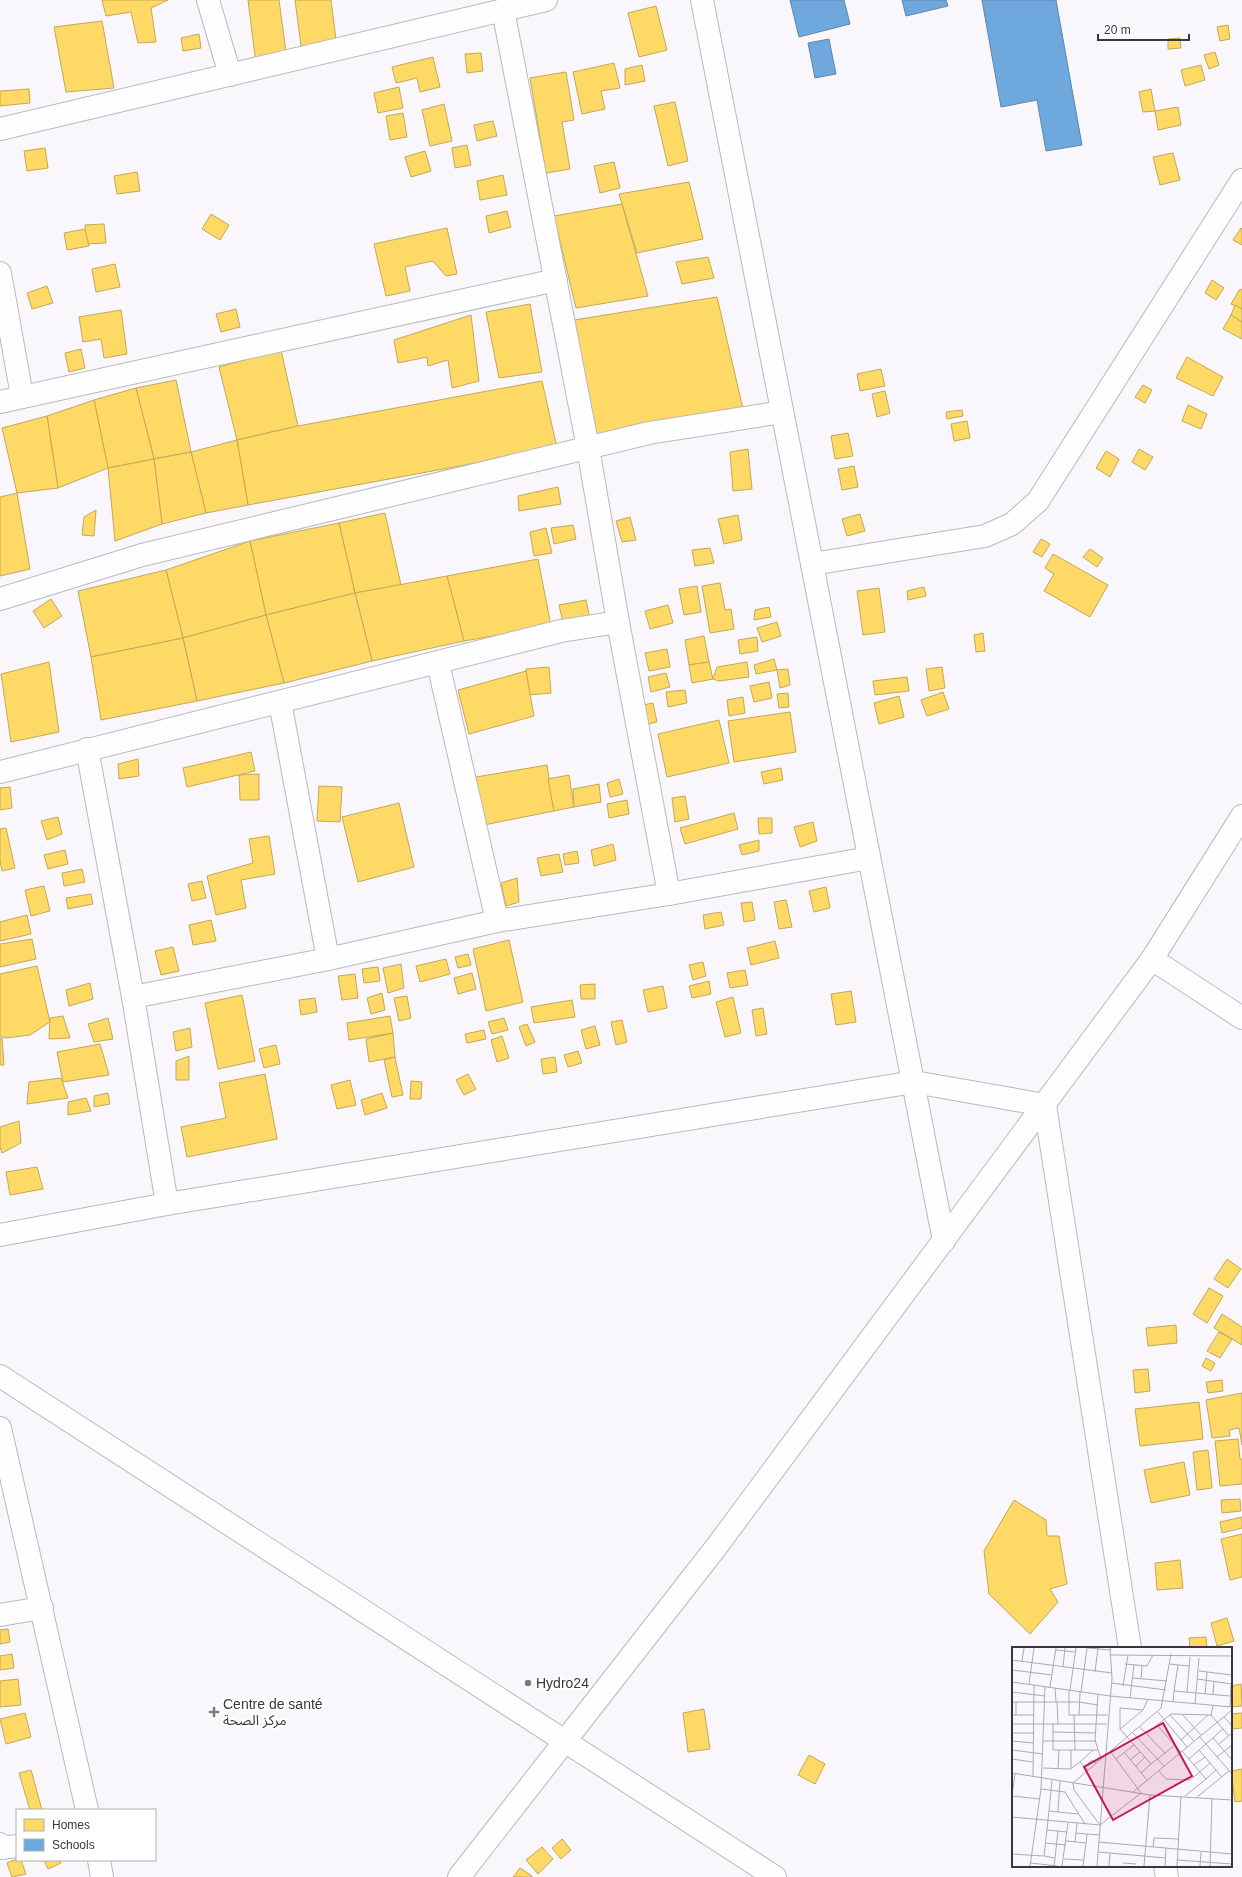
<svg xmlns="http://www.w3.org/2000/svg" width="1242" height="1877" viewBox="0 0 1242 1877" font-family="Arial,'Noto Sans Arabic',sans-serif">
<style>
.homes{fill:#ffd966;stroke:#c3a858}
.schools{fill:#6fa8dc;stroke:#5e86ab}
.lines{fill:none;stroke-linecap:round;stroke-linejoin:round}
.street-casing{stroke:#bab9bb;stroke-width:24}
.secondary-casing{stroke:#bab9bb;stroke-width:24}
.street{stroke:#fefefe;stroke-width:22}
.secondary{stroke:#fefefe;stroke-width:22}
.poi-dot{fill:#7c7a7d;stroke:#fff;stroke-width:1.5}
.labels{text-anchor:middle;stroke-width:4;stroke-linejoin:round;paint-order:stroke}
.poi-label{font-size:14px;fill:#383739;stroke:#fff;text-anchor:start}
.inset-road{fill:none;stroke:#acaaad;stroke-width:1}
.view{fill:#c2185b;fill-opacity:0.15;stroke:#c2185b;stroke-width:2}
.inset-edge{fill:none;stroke:#383739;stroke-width:2}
</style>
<rect width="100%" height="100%" fill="#f9f7fb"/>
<!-- homes -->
<g class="homes">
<polygon points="102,0 168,0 151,8 156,42 138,43 131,12 106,16"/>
<polygon points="248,0 279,0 287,60 256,64"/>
<polygon points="295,0 331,0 337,48 302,53"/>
<polygon points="656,6 667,50 639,57 628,13"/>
<polygon points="102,21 114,88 66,92 54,27"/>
<polygon points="1228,25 1230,39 1220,41 1217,27"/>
<polygon points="199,34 201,48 183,51 181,38"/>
<polygon points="1180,38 1181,48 1168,49 1168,39"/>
<polygon points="1215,52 1219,65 1209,69 1204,55"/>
<polygon points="481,53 483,71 467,73 465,54"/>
<polygon points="433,57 440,87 420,92 417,78 396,83 392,67"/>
<polygon points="614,63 620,88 601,91 605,109 582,114 573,72"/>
<polygon points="642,65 645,81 625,85 625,69"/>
<polygon points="1201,65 1205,80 1185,86 1181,70"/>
<polygon points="566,72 574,120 562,122 570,169 546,173 530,78"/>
<polygon points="399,87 403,108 378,113 374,93"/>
<polygon points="29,89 30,103 0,106 0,91"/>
<polygon points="1151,89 1155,111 1143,112 1139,92"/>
<polygon points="675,102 688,161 668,166 654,106"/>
<polygon points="444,104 452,141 430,146 422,110"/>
<polygon points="1178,107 1181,125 1158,130 1155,111"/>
<polygon points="403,113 407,137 390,140 386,116"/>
<polygon points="493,121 497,136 477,141 474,125"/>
<polygon points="467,145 471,165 455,168 452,148"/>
<polygon points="45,148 48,168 27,171 24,151"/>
<polygon points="425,151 431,171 411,177 405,157"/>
<polygon points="1173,153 1180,180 1160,185 1153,157"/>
<polygon points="614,162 620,188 600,193 594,166"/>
<polygon points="137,172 140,191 117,194 114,176"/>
<polygon points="503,175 507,195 480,200 477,181"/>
<polygon points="689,182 703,239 637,253 619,194"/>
<polygon points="622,204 648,296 576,308 554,216"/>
<polygon points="507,211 511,227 489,233 486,216"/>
<polygon points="211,214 229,225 220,240 202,229"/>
<polygon points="104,224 106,243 86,244 85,225"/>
<polygon points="447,228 457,274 446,276 433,261 405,267 410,291 386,296 374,244"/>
<polygon points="1241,228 1242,229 1242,245 1233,240"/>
<polygon points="85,229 89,246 67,250 64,233"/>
<polygon points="708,257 714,278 682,284 676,262"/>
<polygon points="115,264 120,287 96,292 92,269"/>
<polygon points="1212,280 1224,288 1216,300 1205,293"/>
<polygon points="47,286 53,303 32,309 27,293"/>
<polygon points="1240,289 1242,290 1242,309 1231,304"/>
<polygon points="717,297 743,409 594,436 574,320"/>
<polygon points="530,304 542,372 499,378 486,312"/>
<polygon points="1235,305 1242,309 1242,322 1231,315"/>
<polygon points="236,309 240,327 221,332 216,314"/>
<polygon points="121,310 127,354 104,358 101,339 83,342 79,317"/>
<polygon points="471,315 479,381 452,388 448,360 428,366 427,357 398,363 394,340"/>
<polygon points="1231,315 1242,322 1242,339 1223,329"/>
<polygon points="81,349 85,368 69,372 65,353"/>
<polygon points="281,350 298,426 237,440 219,367"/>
<polygon points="1187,357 1223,377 1213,396 1176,378"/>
<polygon points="881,369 885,386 860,391 857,374"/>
<polygon points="176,380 191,452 154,459 136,388"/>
<polygon points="542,381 557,448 248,505 237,440 298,426"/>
<polygon points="1143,385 1152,390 1145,403 1135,397"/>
<polygon points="136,388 154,459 108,468 94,400"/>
<polygon points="885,391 890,413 877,417 872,394"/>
<polygon points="94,400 108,468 58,488 47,416"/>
<polygon points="1188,405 1207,414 1201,429 1182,421"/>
<polygon points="962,410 963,416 947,419 946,412"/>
<polygon points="47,416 58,488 17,493 2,428"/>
<polygon points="967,421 970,438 954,441 951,424"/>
<polygon points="848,433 853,456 835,459 831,436"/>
<polygon points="237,440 248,505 206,513 191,452"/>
<polygon points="748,449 752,489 733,491 730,452"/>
<polygon points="1139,449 1153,457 1145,470 1132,462"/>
<polygon points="1106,451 1119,459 1110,477 1096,468"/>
<polygon points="191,452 206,513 162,524 154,459"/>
<polygon points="154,459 162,524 115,541 108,468"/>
<polygon points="854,466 858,487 842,490 838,469"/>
<polygon points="558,487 561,504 519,511 518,496"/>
<polygon points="17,493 30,569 0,576 0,497"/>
<polygon points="96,510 94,536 82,535 84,517"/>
<polygon points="385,513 401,585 355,593 339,523"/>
<polygon points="860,514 865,531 847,536 842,519"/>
<polygon points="738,515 742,540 724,544 718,519"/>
<polygon points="630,517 636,540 622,542 616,521"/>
<polygon points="339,523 355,593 266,615 250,541"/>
<polygon points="573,525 576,539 554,544 551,528"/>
<polygon points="546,528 552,553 534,556 530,532"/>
<polygon points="1041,539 1050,544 1042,557 1033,552"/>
<polygon points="250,541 266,615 183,638 166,570"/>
<polygon points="710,548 714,563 695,566 692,550"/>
<polygon points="1090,549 1103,558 1097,567 1083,557"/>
<polygon points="1053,554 1108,585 1090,617 1044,591 1054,574 1045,568"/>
<polygon points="538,559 551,626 464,641 447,576"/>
<polygon points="166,570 183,638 91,657 78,591"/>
<polygon points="447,576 464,641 372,661 355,593"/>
<polygon points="720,583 725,610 731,609 734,629 710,633 702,586"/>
<polygon points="697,586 701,612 684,615 679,589"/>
<polygon points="924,587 926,596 908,600 907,591"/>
<polygon points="879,588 885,632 863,635 857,591"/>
<polygon points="355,593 372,661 284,683 266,615"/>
<polygon points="51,599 62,616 44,628 33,611"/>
<polygon points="586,600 590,619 563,622 559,605"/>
<polygon points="668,605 673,623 650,629 645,611"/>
<polygon points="769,607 771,617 754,620 755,610"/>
<polygon points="266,615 284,683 197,701 183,638"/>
<polygon points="777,622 781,636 762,642 757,628"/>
<polygon points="983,633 985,651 976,652 974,635"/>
<polygon points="704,636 709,662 689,665 685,640"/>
<polygon points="757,637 758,651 740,654 738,640"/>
<polygon points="183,638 197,701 101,720 91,657"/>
<polygon points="667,649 670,667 649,671 645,653"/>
<polygon points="774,659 777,670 756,674 754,665"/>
<polygon points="49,662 59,732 11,742 1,674"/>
<polygon points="709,662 713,679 692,683 689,665"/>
<polygon points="747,662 749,677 719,681 713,679 717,667"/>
<polygon points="549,667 551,693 528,695 526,669"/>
<polygon points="942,667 945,688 929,691 926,669"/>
<polygon points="788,669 790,685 780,688 777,670"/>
<polygon points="526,671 534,716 469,734 458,690"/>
<polygon points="666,673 670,687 651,692 648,677"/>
<polygon points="907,677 909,691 875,695 873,681"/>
<polygon points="769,682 772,698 754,702 750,686"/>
<polygon points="685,690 687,703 668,707 666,692"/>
<polygon points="943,692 949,709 927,716 921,700"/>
<polygon points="788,693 789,707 779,708 777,694"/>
<polygon points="899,696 904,717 879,724 874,703"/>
<polygon points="743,697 745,713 729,716 727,700"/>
<polygon points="653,703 657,722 648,724 643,705"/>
<polygon points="790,712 796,752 734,762 728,721"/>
<polygon points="719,720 729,763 667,777 658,734"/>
<polygon points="251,752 255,771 187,787 183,768"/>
<polygon points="138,759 139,776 119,779 118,764"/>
<polygon points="547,765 554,811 484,825 476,777"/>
<polygon points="781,768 783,780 764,784 761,772"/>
<polygon points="259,774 259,800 240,800 239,775"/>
<polygon points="569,775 574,807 554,811 548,779"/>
<polygon points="619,779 623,794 610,797 607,783"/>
<polygon points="599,784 601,802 574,807 573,789"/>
<polygon points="319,786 342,787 340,822 317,821"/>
<polygon points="10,787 12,808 0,810 0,788"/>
<polygon points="685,796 689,819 675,822 672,798"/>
<polygon points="627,800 629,814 609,818 607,804"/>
<polygon points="399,803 414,867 358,882 342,817"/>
<polygon points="734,813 738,829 685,844 680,828"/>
<polygon points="58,817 62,834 47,840 41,821"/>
<polygon points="758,818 772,818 772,833 759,834"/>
<polygon points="813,822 817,841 800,847 794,827"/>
<polygon points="6,828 15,868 2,871 0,861 0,829"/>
<polygon points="269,836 275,874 241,880 246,908 216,915 207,876 253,863 249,839"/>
<polygon points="759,840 759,851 742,855 739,845"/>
<polygon points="613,844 616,860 594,866 591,850"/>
<polygon points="65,850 68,864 48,869 44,855"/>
<polygon points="577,851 579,863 565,865 563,854"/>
<polygon points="559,854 563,872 541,876 537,858"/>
<polygon points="82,869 85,882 64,886 62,873"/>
<polygon points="517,878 519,902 506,906 501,883"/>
<polygon points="202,881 206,898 192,901 188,884"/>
<polygon points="44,886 50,911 31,916 25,890"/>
<polygon points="826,887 830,908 814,912 809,891"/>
<polygon points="91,894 93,904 68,909 66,898"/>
<polygon points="786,900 792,927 779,929 774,902"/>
<polygon points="752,902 755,920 744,922 741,903"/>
<polygon points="721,912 724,925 705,929 703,915"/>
<polygon points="27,915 31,934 0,941 0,922"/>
<polygon points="211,920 216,941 193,945 189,925"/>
<polygon points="32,939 36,959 0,967 0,944"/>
<polygon points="509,940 523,1002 486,1011 473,949"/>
<polygon points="775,941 779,958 751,965 747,948"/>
<polygon points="173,947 179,971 161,975 155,951"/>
<polygon points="468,954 471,965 458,968 455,957"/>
<polygon points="446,959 450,974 420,982 416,966"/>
<polygon points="703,962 706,976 693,980 689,965"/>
<polygon points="401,964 404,988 388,993 383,968"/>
<polygon points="37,966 50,1022 30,1035 6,1038 0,1036 0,974"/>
<polygon points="378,967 380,981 364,983 362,969"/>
<polygon points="745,970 748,985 730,988 727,973"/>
<polygon points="472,973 476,989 458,994 454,978"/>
<polygon points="355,974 358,998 342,1000 338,976"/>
<polygon points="709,981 711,994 692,998 689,986"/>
<polygon points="90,983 93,999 69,1006 66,990"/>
<polygon points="595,984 595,999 581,999 580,985"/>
<polygon points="663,986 667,1008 648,1012 643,990"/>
<polygon points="851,991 856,1022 836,1025 831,994"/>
<polygon points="382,993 385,1010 371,1014 367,998"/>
<polygon points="242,995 255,1061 218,1069 205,1003"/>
<polygon points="407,996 411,1018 399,1021 394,998"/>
<polygon points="733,997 741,1033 725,1037 716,1002"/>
<polygon points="315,998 317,1012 301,1015 299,1000"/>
<polygon points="572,1000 575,1017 534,1023 531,1007"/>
<polygon points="763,1008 767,1034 756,1036 752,1010"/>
<polygon points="63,1016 70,1038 49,1039 50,1018"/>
<polygon points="390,1016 393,1033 349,1040 347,1023"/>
<polygon points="108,1018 113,1039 94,1042 88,1024"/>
<polygon points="504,1018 508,1030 492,1034 488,1022"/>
<polygon points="622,1020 627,1042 616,1045 611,1022"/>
<polygon points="527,1024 535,1042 526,1046 519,1027"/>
<polygon points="595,1026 600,1045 586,1049 581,1030"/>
<polygon points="190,1028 192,1047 176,1051 173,1032"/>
<polygon points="484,1030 486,1039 467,1043 465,1034"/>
<polygon points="393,1033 395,1057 369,1062 366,1039"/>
<polygon points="502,1036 509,1058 497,1062 491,1040"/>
<polygon points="0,1038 2,1038 4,1065 0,1065"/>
<polygon points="100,1044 109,1075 63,1082 57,1052"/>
<polygon points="276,1045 280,1064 264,1068 259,1049"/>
<polygon points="578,1051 582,1063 568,1067 564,1055"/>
<polygon points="189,1056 189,1080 176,1080 176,1061"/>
<polygon points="395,1057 403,1095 392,1097 384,1060"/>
<polygon points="555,1057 557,1072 543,1074 541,1059"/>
<polygon points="265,1074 277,1139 187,1157 181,1127 226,1118 219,1083"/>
<polygon points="468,1074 476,1089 464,1095 456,1080"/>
<polygon points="61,1078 68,1098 27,1104 29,1082"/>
<polygon points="350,1080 356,1105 337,1109 331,1085"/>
<polygon points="411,1081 422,1082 421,1099 410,1099"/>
<polygon points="108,1093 110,1104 94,1107 94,1096"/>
<polygon points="382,1093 387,1108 365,1115 361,1100"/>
<polygon points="86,1098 91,1111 68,1115 68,1102"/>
<polygon points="19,1121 21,1143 2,1153 0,1147 0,1127"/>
<polygon points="37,1167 43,1189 10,1195 6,1172"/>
<polygon points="1227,1259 1241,1269 1228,1288 1214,1279"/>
<polygon points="1209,1288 1223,1296 1207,1323 1193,1314"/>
<polygon points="1222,1314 1242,1327 1242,1345 1214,1328"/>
<polygon points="1176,1325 1177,1343 1148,1346 1146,1328"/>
<polygon points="1219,1332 1232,1339 1220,1358 1207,1351"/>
<polygon points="1206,1358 1215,1363 1211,1371 1202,1366"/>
<polygon points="1148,1369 1150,1391 1135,1393 1133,1370"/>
<polygon points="1222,1380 1223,1391 1208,1393 1206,1382"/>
<polygon points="1242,1393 1242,1445 1239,1428 1229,1430 1230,1436 1212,1438 1206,1400"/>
<polygon points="1199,1402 1203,1439 1140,1446 1135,1409"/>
<polygon points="1238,1439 1240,1459 1242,1459 1242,1484 1220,1486 1215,1441"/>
<polygon points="1208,1450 1212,1488 1197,1490 1193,1452"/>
<polygon points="1184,1462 1190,1495 1151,1503 1144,1470"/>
<polygon points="1240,1499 1241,1511 1222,1513 1221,1500"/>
<polygon points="1014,1500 1046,1520 1047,1536 1059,1536 1067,1584 1050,1589 1058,1602 1030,1634 989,1594 984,1551"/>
<polygon points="1242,1517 1242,1528 1222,1533 1220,1522"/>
<polygon points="1242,1534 1242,1577 1230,1580 1221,1539"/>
<polygon points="1180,1560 1183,1588 1157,1590 1155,1563"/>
<polygon points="1227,1618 1234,1641 1217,1646 1211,1623"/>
<polygon points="8,1629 10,1642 0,1644 0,1630"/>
<polygon points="1206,1637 1207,1648 1190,1648 1189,1638"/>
<polygon points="12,1654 14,1668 0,1670 0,1656"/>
<polygon points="18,1679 21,1705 0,1707 0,1681"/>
<polygon points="1241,1684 1242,1706 1231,1707 1231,1686"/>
<polygon points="704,1709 710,1749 688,1752 683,1713"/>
<polygon points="25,1713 31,1737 6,1744 0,1719"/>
<polygon points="1242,1713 1242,1728 1231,1729 1231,1714"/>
<polygon points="809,1755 825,1764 815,1784 798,1775"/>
<polygon points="1242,1769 1242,1801 1235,1802 1231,1771"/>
<polygon points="31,1770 42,1810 30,1810 19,1773"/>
<polygon points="562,1839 571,1850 561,1859 552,1848"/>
<polygon points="542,1847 553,1859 538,1874 526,1860"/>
<polygon points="17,1859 21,1860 26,1874 12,1877 7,1863"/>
<polygon points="44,1860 60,1860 61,1863 48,1869"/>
<polygon points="520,1868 532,1876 531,1877 513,1877"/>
</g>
<!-- schools -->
<g class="schools">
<polygon points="790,0 844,0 850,24 799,37"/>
<polygon points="902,0 946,0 948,6 906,16"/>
<polygon points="982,0 1056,0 1082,145 1046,151 1037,100 1001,107"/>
<polygon points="829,39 836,74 815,78 808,43"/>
</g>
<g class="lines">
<defs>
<g id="street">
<polyline points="208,0 230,75"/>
<polyline points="702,0 944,1241"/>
<polyline points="503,10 588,448 618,622"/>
<polyline points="0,129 546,0"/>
<polyline points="0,273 22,396"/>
<polyline points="0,402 556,280"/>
<polyline points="812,564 985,536 1012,524 1038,501 1242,180"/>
<polyline points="0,599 142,555 649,433 782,412"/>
<polyline points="438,663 497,921"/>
<polyline points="280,702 328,959"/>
<polyline points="87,749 133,997 167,1204"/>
<polyline points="0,772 561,631 618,622 669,894"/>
<polyline points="1152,959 1242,1018"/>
<polyline points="133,997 328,959 497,921 669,894 869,858"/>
<polyline points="0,1235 167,1204 914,1082 1045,1105 1130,1648"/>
<polyline points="0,1428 87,1810"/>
<polyline points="0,1615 42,1608"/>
<polyline points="565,1741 717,1546 1152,959 1242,816"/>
<polyline points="0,1844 1,1848 17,1846"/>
<polyline points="99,1860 102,1877"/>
<polyline points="1165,1866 1167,1877"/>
</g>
<g id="secondary">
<polyline points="0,1376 775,1877"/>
<polyline points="459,1877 565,1741"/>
</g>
</defs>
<!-- street casing -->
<use href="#street" class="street-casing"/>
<!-- secondary casing -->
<use href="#secondary" class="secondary-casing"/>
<!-- street -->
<use href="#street" class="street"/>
<!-- secondary -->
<use href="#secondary" class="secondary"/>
</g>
<!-- markers -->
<g class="poi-dot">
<circle cx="528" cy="1683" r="4"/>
<path d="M212 1706h4v4h4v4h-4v4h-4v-4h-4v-4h4z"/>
</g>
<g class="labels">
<!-- poi labels -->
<g class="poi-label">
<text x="536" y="1688">Hydro24</text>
<text x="223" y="1709">Centre de santé<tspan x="223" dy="16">مركز الصحة</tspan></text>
</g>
</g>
<!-- overview -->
<g transform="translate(1012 1647)">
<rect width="220" height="220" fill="#f9f7fb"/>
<path class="inset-road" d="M 76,1 L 99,3M 44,3 L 63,5M 99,8 L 220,9M 0,13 L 100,26M 10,14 L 12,1M 113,17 L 135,19 L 141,8M 157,17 L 177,19M 51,20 L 53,1M 0,23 L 40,28M 187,24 L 220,28M 83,25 L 86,1M 121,31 L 155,34M 129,32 L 130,19M 185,32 L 220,37M 0,35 L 98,49 L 220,60M 99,36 L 154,43M 17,37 L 22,1M 111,39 L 116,8M 38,40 L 44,1M 43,41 L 44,55M 57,43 L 57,68 L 96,68M 58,43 L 64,1M 162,44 L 166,18M 0,45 L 33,49M 69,45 L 75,1M 175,45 L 178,10M 86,47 L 83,93 L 89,112M 193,47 L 195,25M 201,47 L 202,35M 118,51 L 122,18M 0,55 L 67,55 L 86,58M 4,55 L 4,68M 45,55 L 46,77M 161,55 L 162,44 L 218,49M 183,57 L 187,11M 218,60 L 219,37M 146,65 L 175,100M 0,68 L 21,68M 62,68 L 63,103M 67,68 L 68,45M 158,68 L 182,94M 171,68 L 189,88M 199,68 L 217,89M 212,70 L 220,79M 0,77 L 95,77M 41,77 L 41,85 L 84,86M 145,78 L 169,105M 128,80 L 153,106M 108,82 L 108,61 L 131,63M 41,85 L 41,103 L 85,103M 0,86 L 21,86M 121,86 L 152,119M 135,86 L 159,67 L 199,68 L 201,59M 187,89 L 220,127M 201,91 L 220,113M 169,93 L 196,68M 0,94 L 21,96M 31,94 L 84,94M 207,97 L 220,86M 0,103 L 31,107M 59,103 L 59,122M 187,103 L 210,130M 170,104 L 194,132 L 204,123M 112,105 L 135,133M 205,110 L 220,98M 0,112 L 21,115M 104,112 L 122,98M 177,112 L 211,82M 118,113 L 128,105M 139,117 L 163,98M 182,118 L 193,110M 124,119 L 133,110M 73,120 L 68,115 L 81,103M 31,121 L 58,122 L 68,115M 46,122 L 47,103M 76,123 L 73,120 L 80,113 L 84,116M 147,124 L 154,132 L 178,133 L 198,116M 0,126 L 138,148 L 220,153M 129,126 L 139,117 L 108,82 L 131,63 L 136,52M 21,130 L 22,38M 40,133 L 37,164 L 66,167M 29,142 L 53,145 L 73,177M 121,145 L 220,63M 0,148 L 3,127M 0,149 L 28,152M 173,149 L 194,132M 185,150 L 217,124M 37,164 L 32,209 L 43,211 L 42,219M 46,165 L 48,134M 0,170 L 88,178 L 129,146 L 98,104M 88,178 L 62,143 L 61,136 L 149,61 L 159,7M 35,183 L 55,185M 64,186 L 75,187 L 74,196M 75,187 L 88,188M 54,194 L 74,196 L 71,219M 63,195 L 65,176M 87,195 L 220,207M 33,196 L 54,198M 141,200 L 142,191 L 166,192M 86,205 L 154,211M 0,207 L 31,209M 43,211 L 46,184M 52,212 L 72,213M 165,213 L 220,217M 19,216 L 45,219M 111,216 L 124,217M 18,219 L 29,142 L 33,40M 50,219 L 56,176M 85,219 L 100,31 L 98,1M 97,219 L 98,206M 132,219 L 138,148M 153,219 L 154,201M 165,219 L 169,149M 188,219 L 189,205M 198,219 L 200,151"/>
<path class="view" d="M 151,76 L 180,129 L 101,173 L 72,120 Z"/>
<rect width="220" height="220" class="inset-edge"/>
</g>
<!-- legend -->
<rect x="16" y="1809" width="140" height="52" fill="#ffffff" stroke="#afafb0"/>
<rect x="24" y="1819" width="20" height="12" fill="#ffd966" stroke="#afafb0"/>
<text x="52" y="1829" font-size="12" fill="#383739">Homes</text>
<rect x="24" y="1839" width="20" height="12" fill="#6fa8dc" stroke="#afafb0"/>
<text x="52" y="1849" font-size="12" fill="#383739">Schools</text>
<!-- scale -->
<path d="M1098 34v6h91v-6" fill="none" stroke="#383739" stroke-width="2"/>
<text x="1104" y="34" font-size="12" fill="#383739" stroke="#ffffff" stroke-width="3" paint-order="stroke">20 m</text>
</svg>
